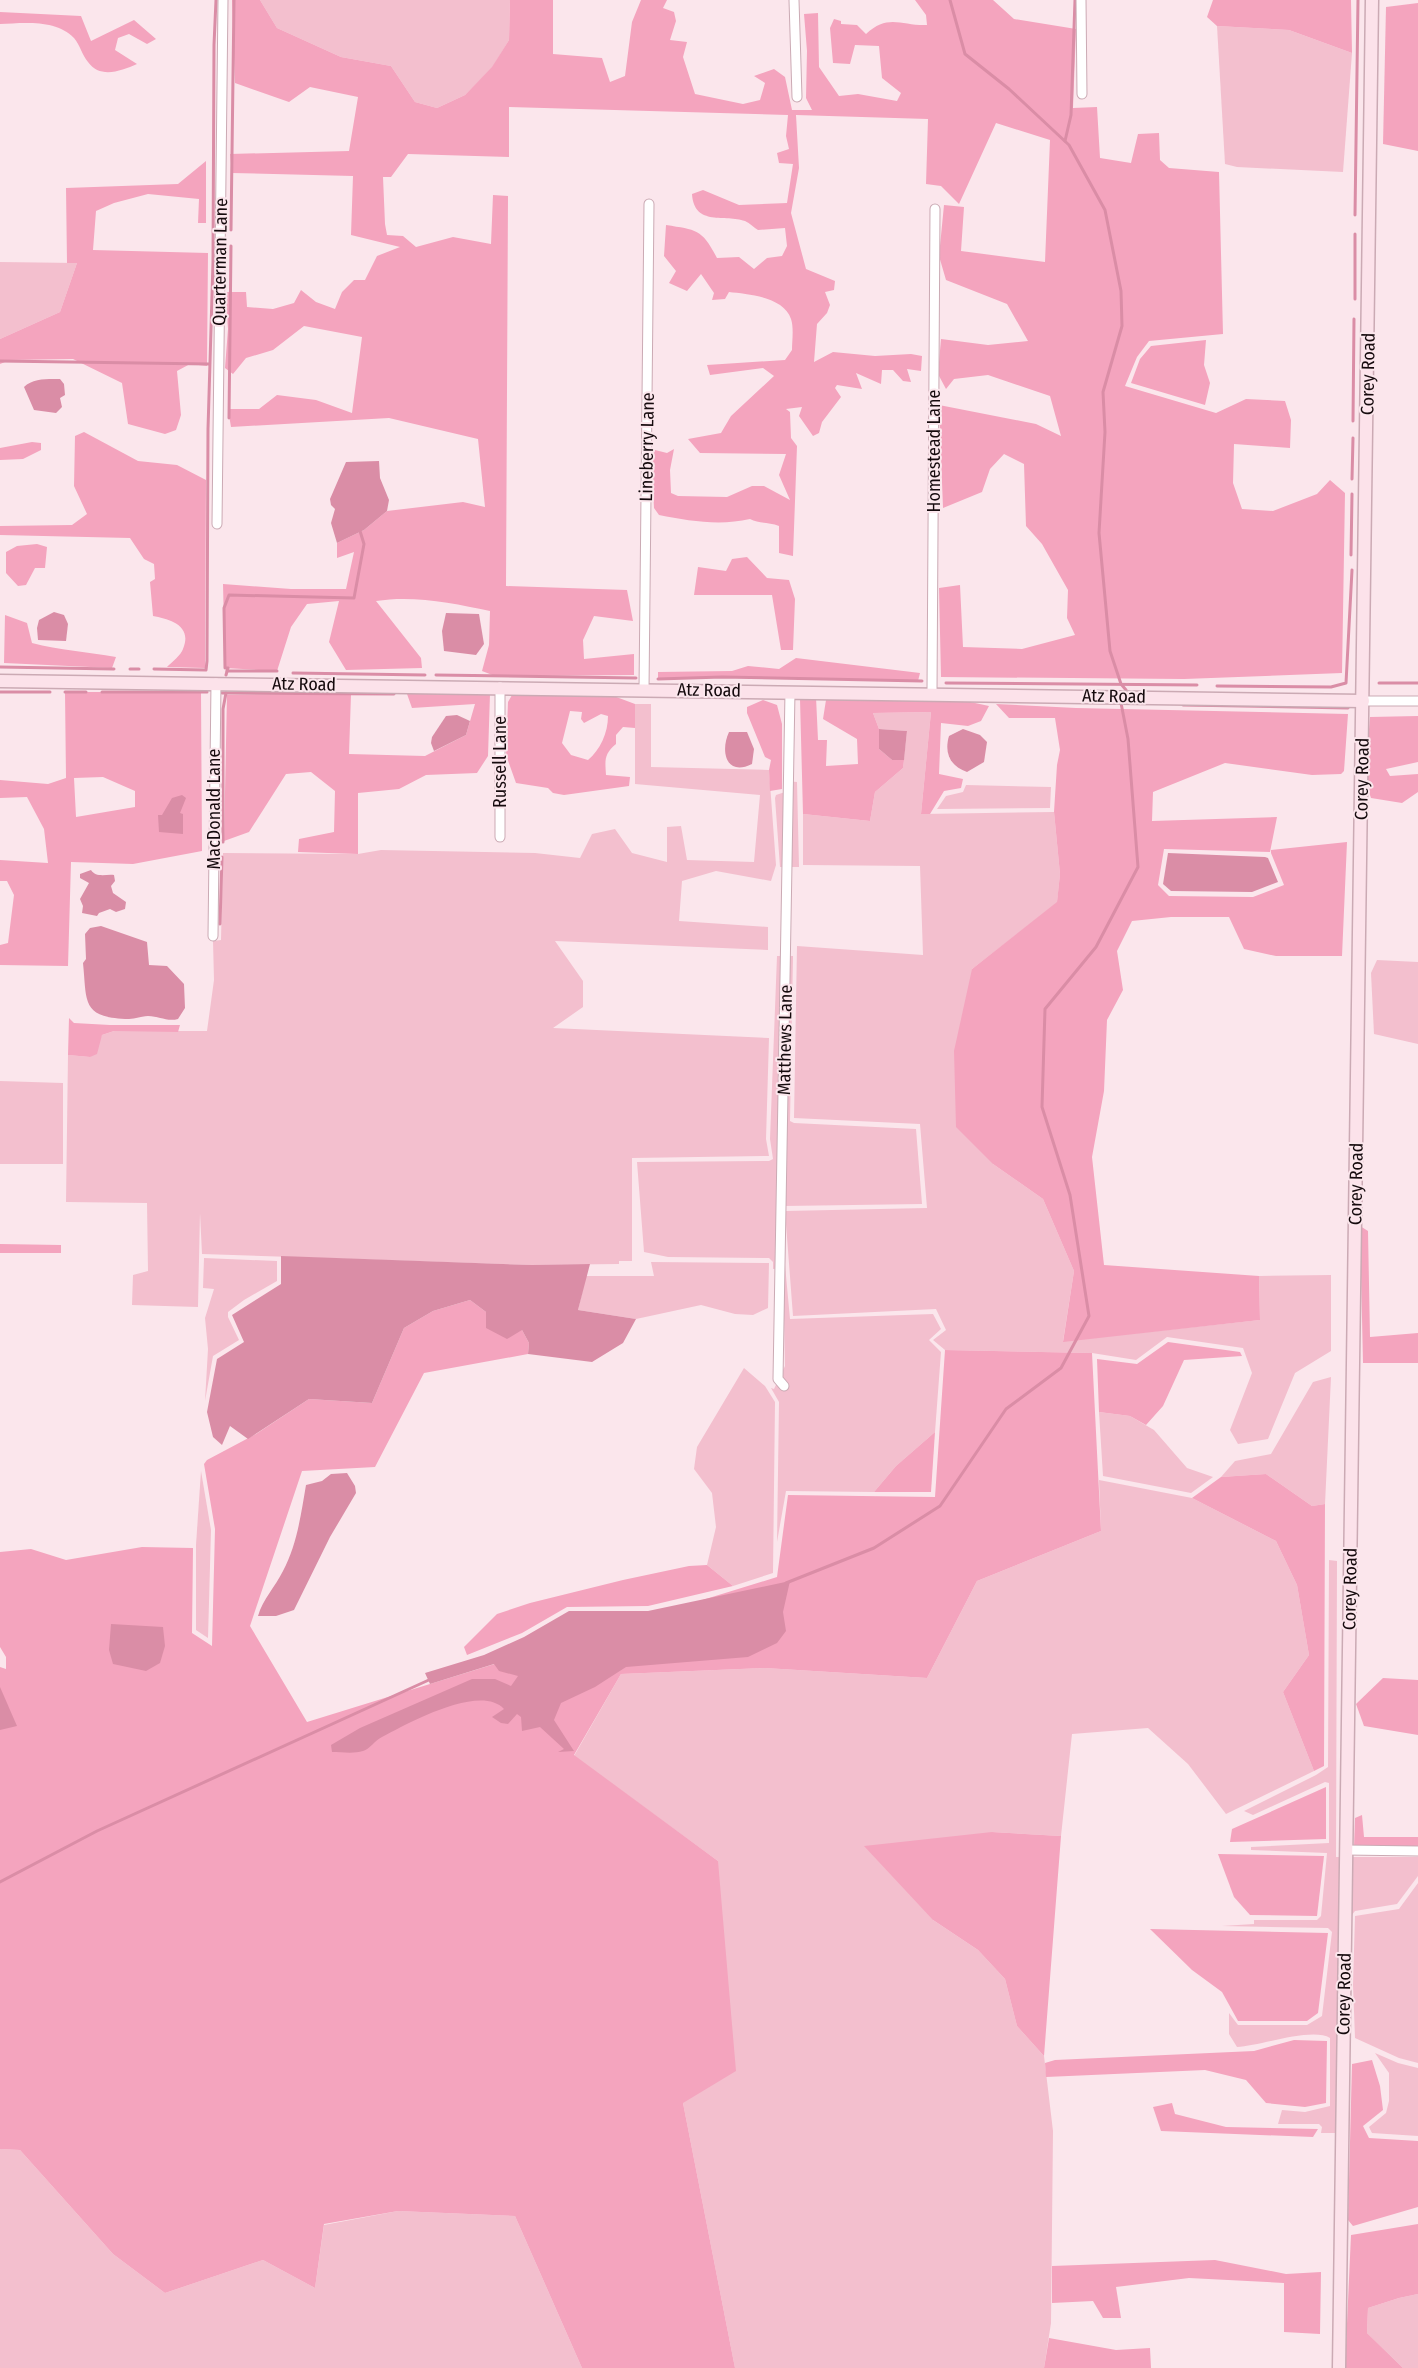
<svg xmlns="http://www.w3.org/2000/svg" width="1418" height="2368" viewBox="0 0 1418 2368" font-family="'Fira Sans Condensed',sans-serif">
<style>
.green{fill:#f3bfce}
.forest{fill:#f4a4be;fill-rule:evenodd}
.water{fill:#da8da6}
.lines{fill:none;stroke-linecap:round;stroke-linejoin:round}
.stream{stroke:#da8da6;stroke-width:3}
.street-casing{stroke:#cbaab4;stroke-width:11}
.secondary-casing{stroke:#cbaab4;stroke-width:15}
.street{stroke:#fff;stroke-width:9}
.secondary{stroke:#fce2ea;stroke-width:12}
.labels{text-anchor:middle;stroke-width:4;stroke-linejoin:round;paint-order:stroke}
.street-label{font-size:18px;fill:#150a0d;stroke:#fbe6ec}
</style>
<rect width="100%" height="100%" fill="#fbe6ec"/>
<!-- green -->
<g class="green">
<polygon points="260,0 510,0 509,40 492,68 465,95 437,108 415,102 391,66 341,57 277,28"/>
<polygon points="1217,26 1289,30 1352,53 1343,172 1237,167 1225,164"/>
<polygon points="0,262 77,263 60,312 0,339"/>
<polygon points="635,704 651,704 651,767 769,770 776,865 771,881 716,871 682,881 679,921 768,927 768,950 555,941 583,981 583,1007 553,1028 769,1038 766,1139 769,1156 632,1158 632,1261 619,1261 619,1264 532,1265 202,1254 200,1213 198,1307 132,1305 133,1275 148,1271 147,1203 66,1202 68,1055 90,1057 102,1035 114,1031 207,1031 214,980 213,941 221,940 223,853 358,854 381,850 535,853 580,858 592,834 615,829 632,853 667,862 667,827 681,826 687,860 754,862 760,795 635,784"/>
<polygon points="931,712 921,814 1054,812 1060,874 1057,903 972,969 993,1164 1043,1199 1074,1271 1063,1341 1260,1320 1259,1276 1331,1275 1331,1351 1295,1373 1268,1439 1238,1444 1230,1430 1252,1373 1243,1348 1167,1337 1136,1360 1092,1353 945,1350 933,1340 946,1330 936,1309 793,1316 785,1211 927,1208 920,1124 794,1118 797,946 923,955 920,866 803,865 803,814 870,821 875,792 903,768 907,731 879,729 873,713"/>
<polygon points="786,781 797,782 799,867 780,867 775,798 776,795 785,792"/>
<polygon points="966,785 1051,787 1050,808 937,809 946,796 963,792"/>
<polygon points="777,956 793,956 790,1121 794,1123 916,1129 922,1204 784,1206 780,1211 790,1319 933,1314 941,1329 929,1340 941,1352 935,1432 896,1466 874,1492 786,1491 777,1542 779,1402 771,1388 774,1389 785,1366 783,1268 773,1269 773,1262 769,1258 668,1257 644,1252 637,1162 769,1161 773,1159 770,1139"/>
<polygon points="1377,960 1418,962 1418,1044 1374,1034 1371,973"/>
<polygon points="0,1081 63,1083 63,1164 0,1164"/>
<polygon points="204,1258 277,1261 277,1281 244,1300 228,1312 228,1317 239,1340 213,1356 205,1401 208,1349 205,1318 214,1289 203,1288"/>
<polygon points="651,1262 769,1263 768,1308 753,1315 735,1314 701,1305 636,1319 578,1310 586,1276 654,1276"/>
<polygon points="744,1368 765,1386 775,1402 773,1573 733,1586 707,1565 716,1527 712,1493 694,1469 697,1447"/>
<polygon points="1331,1377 1325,1504 1312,1506 1266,1474 1221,1477 1235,1461 1271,1454 1313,1382"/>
<polygon points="1099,1412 1130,1416 1154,1430 1187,1468 1213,1477 1191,1493 1103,1476"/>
<polygon points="201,1471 211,1530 208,1638 196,1630 196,1545"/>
<polygon points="1099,1480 1192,1498 1276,1541 1297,1585 1309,1655 1283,1692 1314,1771 1226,1814 1188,1764 1148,1728 1072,1734 1061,1836 992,1832 933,1920 978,1950 1005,1979 1017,2026 1044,2056 1053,2131 1051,2323 1044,2368 735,2368 683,2103 718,1861 574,1756 621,1674 765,1668 927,1678 977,1581 1101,1531"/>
<path d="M 1329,1560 L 1337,1561 L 1336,1857 L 1341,1857 L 1337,2133 L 1321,2133 L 1322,2127 L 1319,2124 L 1278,2124 L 1282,2110 L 1305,2112 L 1330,2106 L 1330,2038 C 1312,2027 1260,2046 1237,2047 L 1229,2034 L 1229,2013 L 1238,2025 L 1307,2025 L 1322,2016 L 1332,1932 L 1328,1928 L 1222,1926 L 1254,1924 L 1254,1920 L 1317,1920 L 1321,1916 L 1327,1853 L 1251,1850 L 1251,1847 L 1329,1843 L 1329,1783 L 1325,1782 L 1253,1815 L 1244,1811 L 1316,1775 L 1328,1767 Z"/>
<polygon points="1351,1857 1418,1857 1418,1876 1397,1904 1355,1911 1351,1916"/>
<polygon points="1418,1883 1418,2063 1399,2058 1355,2038 1353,1985 1355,1916 1399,1909"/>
<polygon points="1375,2053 1398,2063 1418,2068 1418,2136 1372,2133 1369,2127 1386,2113 1389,2101 1389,2073"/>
<polygon points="0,2149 20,2150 113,2254 165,2293 263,2260 315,2288 324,2225 398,2211 515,2216 582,2368 0,2368"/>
<polygon points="1418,2294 1418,2368 1403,2368 1367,2333 1368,2308 1399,2298"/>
</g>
<!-- forest -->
<g class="forest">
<path d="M 232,0 L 260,0 L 277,28 L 341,57 L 391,66 L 415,102 L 437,108 L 465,95 L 492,67 L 509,40 L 510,0 L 553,0 L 553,54 L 602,58 L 610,82 L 625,76 L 632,22 L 641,0 L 667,0 L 663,8 L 674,12 L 676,21 L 670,40 L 687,42 L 683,57 L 695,94 L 743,104 L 760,100 L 765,83 L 754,76 L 774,69 L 785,77 L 792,110 L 812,110 L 806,98 L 807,51 L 804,14 L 818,13 L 819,67 L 839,96 L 858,94 L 897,101 L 901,93 L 882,78 L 879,46 L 855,45 L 850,64 L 833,63 L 830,28 L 834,19 L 841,21 L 841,24 L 857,25 L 866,34 C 888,13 902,26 927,25 L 926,15 L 915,0 L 993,0 L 1014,19 L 1076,29 L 1073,108 L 1097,107 L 1100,158 L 1131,163 L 1138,134 L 1159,133 L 1160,160 L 1169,168 L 1219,172 L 1223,334 L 1149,341 L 1137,357 L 1125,386 L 1216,413 L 1246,399 L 1285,401 L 1291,420 L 1290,448 L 1234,444 L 1233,483 L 1242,509 L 1273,511 L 1317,494 L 1330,480 L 1345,493 L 1342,673 L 1184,679 L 941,677 L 939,588 L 960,585 L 963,647 L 1022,649 L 1075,635 L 1067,618 L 1068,590 L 1042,544 L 1026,526 L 1024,464 L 1004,454 L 990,469 L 982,492 L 943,508 L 939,405 L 1036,424 L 1061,436 L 1050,396 L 988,375 L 954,379 L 946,389 L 938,374 L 941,339 L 988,345 L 1028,341 L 1007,304 L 946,280 L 939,256 L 944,205 L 964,207 L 961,251 L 1045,262 L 1050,140 L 996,123 L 959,204 L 941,186 L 926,184 L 928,119 L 796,115 L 799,168 L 791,213 L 806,269 L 835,281 L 834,290 L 825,292 L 830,305 L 827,313 L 817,324 L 814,362 L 833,352 L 875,356 L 911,354 L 922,356 L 921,371 L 907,369 L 911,382 L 903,381 L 893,370 L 882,370 L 881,384 L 856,373 L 862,389 L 837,385 L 835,388 L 841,397 L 822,422 L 819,433 L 813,436 L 799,416 L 802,407 L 786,409 L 790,412 L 791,438 L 797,446 L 793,556 L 779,553 L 779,526 C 769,522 759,524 750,519 C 720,526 689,521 659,515 L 654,508 L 651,449 L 667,453 L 674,449 L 670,470 L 671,493 L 678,496 L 727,497 L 752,486 L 764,486 L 790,500 L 779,475 L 786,454 L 700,453 L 688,439 L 721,433 L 731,416 L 774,376 L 763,368 L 710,375 L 707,365 L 785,360 L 792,350 C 792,341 794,328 791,319 C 784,297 748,294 729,292 L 725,299 L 712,300 L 714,293 L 701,274 L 687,291 L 669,283 L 676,271 L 664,256 L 666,225 C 697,230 702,229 717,258 L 739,257 L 754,269 L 767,258 L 782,256 L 787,246 L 785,228 L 758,230 C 754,228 750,223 745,221 C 726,214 694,227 692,194 L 703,190 L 739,205 L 787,203 L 793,164 L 779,163 L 777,153 L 789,149 L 786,136 L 788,115 L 509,107 L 509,157 L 408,154 L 391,177 L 383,177 L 385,224 L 387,235 L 403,236 L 416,247 L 453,237 L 491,244 L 493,195 L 508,196 L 506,586 L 627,590 L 633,621 L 594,616 L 583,640 L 584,659 L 634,654 L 634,675 L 495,676 L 482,671 L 489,645 L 490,611 C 453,603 413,595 376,601 L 421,658 L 422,668 L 346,670 L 329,642 L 339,601 L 307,604 L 291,627 L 277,671 L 225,668 L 223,584 L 291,589 L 346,589 L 354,552 L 337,558 L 337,543 L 364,530 L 387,511 L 463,502 L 485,507 L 478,439 L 389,418 L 231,427 L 228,409 L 259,409 L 277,395 L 316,400 L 352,413 L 362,337 L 304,326 L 273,350 L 246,358 L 233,374 L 225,368 L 228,329 L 225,292 L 246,292 L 247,307 L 273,309 L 294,303 L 301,290 L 316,302 L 335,309 L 342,292 L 354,280 L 365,280 L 377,256 L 400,247 L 351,235 L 353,176 L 232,173 L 230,154 L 349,151 L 358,97 L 310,87 L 289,102 L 235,83 Z"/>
<polygon points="1213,0 1351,0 1352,53 1289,30 1217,26 1207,17"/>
<polygon points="1418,3 1418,151 1383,144 1386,7"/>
<path d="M 0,12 L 81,16 L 91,41 L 134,20 L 156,39 L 147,44 L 129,34 L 118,38 L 115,50 L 137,64 C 121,71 100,79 88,62 C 82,55 80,45 74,38 C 56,19 23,23 0,24 Z"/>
<polygon points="206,161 206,223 198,223 199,199 148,194 114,203 96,211 93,250 208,253 207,366 190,364 177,371 181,415 176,430 165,434 128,424 122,383 73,359 10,360 0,364 0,339 60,312 77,263 67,263 66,188 178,184"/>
<polygon points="1206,340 1204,365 1210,383 1205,405 1131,383 1140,359 1151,346"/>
<path d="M 84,432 L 138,461 L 177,465 L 206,480 L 205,668 L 167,667 C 172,662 181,655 183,649 C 193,625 169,619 153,616 L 150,582 L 155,579 L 154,564 L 144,559 L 130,538 L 0,535 L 0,526 L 72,525 L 87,514 L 74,486 L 75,436 Z"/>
<polygon points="32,442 41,443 41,450 23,459 0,460 0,448"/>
<polygon points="37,544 47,547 45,568 35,568 26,585 18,586 6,573 6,552 17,546"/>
<polygon points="747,557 767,578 789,580 795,599 793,650 781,650 772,595 694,595 698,567 726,571 732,559"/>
<path d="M 5,615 L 27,623 L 32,643 C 59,650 88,652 116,657 L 112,668 L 4,663 Z"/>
<polygon points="796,658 920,673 918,681 722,677 658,679 658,672 732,671 748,666 779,669"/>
<path d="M 65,692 L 201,692 L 202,851 L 133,864 L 71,862 L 68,966 L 0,965 L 0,945 L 8,943 L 14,895 L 7,881 L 0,881 L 0,860 L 48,863 L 44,829 L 27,797 L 0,798 L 0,780 L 48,784 L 66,778 ZM 103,777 L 135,791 L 135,807 L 76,817 L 74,778 Z"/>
<polygon points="351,694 349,754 425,756 466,735 475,704 412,708 407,694 490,694 488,756 477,773 426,775 399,789 358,793 358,854 298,852 299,839 334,832 335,791 311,772 286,774 249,832 224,841 227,695"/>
<path d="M 512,695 L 611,695 L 635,704 L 635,728 L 623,727 L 616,735 L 616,744 C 604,754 605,760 606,775 L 630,777 L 629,786 L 564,795 L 553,793 L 548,788 L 516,783 L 506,755 L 508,702 ZM 570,711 L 582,712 L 581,719 L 584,723 L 601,714 L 608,716 C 608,733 600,750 588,760 L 571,755 L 562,743 Z"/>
<polygon points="816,697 818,740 827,740 826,766 858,764 857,739 823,719 826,700 961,700 989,706 981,721 968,726 941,723 939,774 963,779 961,788 944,791 930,814 921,814 931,712 873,713 879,729 879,749 892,760 904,760 903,768 875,792 870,821 803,814 800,699"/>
<polygon points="763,700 777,705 782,724 782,789 770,791 769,770 771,760 765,757 747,713 747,707"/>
<polygon points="996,704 1076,708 1348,714 1344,771 1341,774 1312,775 1225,763 1153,792 1152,821 1277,817 1270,852 1164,849 1158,885 1169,896 1253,897 1284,885 1271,853 1271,850 1347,842 1342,956 1276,956 1244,949 1229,917 1171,917 1132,921 1117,951 1123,990 1107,1020 1104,1091 1092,1157 1104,1265 1259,1276 1260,1320 1063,1342 1074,1271 1043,1199 993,1164 956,1127 954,1051 972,969 1057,902 1060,874 1054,812 1057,765 1060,750 1055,718 1009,718"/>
<polygon points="1418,716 1418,762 1386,769 1390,776 1418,774 1418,792 1402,803 1371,798 1365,780 1370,717"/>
<polygon points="69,1018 74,1023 110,1025 180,1025 178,1032 114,1031 102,1035 97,1054 90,1057 68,1055"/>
<polygon points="1360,1226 1368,1231 1370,1337 1418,1333 1418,1363 1363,1363"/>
<polygon points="0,1244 61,1245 61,1253 0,1253"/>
<polygon points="470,1300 486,1312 522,1330 529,1343 528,1354 424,1373 375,1467 302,1471 250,1626 307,1722 777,1577 788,1495 935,1497 945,1350 1092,1353 1101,1531 977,1581 927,1678 765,1668 621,1674 574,1755 718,1861 736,2071 683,2103 735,2368 582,2368 515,2216 398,2211 324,2224 315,2288 263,2260 165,2293 113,2254 20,2150 0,2149 0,1667 6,1669 6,1657 0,1647 0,1552 31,1549 66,1560 142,1547 193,1548 192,1633 212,1646 215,1529 204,1464 207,1460 256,1434 309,1399 372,1403 404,1328 433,1311"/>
<polygon points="1168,1342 1240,1352 1242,1356 1184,1360 1163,1406 1146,1425 1130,1416 1099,1412 1097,1359 1137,1364"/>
<polygon points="935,1432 931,1492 874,1492 896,1466"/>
<polygon points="1266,1474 1312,1506 1325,1504 1324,1766 1314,1771 1283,1692 1309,1655 1297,1585 1276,1541 1192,1498 1221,1477"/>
<polygon points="707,1565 733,1586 648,1606 567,1607 522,1633 467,1655 464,1647 497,1614 530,1603 623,1580 689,1566"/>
<polygon points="1383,1678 1418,1680 1418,1735 1364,1726 1356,1704"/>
<polygon points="1326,1787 1326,1839 1230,1842 1232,1829"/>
<polygon points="1362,1815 1364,1837 1418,1837 1418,1848 1354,1847 1355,1818"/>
<polygon points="992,1832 1061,1836 1044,2056 1017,2026 1005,1979 978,1950 933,1920 864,1846"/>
<polygon points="1218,1854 1324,1856 1317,1916 1250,1915 1234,1897"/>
<polygon points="1150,1929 1328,1933 1318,2013 1307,2021 1238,2021 1222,1992 1192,1970"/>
<polygon points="1294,2040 1327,2041 1326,2103 1305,2107 1266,2103 1246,2080 1205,2070 1046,2077 1045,2063 1055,2060 1254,2051"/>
<polygon points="1372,2060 1380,2086 1383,2110 1363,2126 1369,2138 1418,2141 1418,2207 1353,2226 1348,2220 1352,2064"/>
<polygon points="1172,2103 1175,2114 1226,2127 1318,2129 1313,2137 1161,2131 1153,2107"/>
<polygon points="1418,2224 1418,2294 1399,2298 1368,2308 1367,2333 1403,2368 1345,2368 1351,2235"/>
<polygon points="1215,2260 1286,2274 1321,2272 1320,2334 1284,2332 1284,2283 1189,2278 1116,2287 1121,2318 1103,2318 1093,2301 1052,2303 1052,2266"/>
<polygon points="1049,2338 1116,2350 1150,2348 1151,2368 1044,2368"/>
</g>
<!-- water -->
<g class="water">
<path d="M 60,379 L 64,384 L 65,395 L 60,398 L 62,407 L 56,413 L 34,410 L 24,387 C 33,378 48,379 60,379 Z"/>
<polygon points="379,461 380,478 389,500 387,511 364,530 337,543 331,523 335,509 331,505 330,499 346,462"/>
<polygon points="54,612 64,615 68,624 66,641 38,640 37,628 39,620"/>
<polygon points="446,613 479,614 484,644 476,655 444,651 442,631"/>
<polygon points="457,715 470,721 466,735 434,751 431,743 432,737 446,716"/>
<polygon points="879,729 907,731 904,760 892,760 879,749"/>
<path d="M 963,729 L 980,735 L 987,742 L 984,762 L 967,772 C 950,766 944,753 949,736 Z"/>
<path d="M 729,732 L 747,732 L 754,749 L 752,764 C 726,777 720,751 729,732 Z"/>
<polygon points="182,795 186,798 180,813 183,814 183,834 159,832 158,815 162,815 172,798"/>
<polygon points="1168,853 1265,857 1268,858 1278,882 1252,892 1171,891 1163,884"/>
<path d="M 91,870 C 96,878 106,874 114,875 L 115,881 L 111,886 L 113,893 L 126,902 L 125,909 L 116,912 L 110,909 L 99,913 L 97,916 L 82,913 L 83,906 L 80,899 L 89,883 L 80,878 L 80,874 Z"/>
<path d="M 101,926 L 147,942 L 149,965 L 167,966 L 184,984 L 185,1008 L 178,1019 C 167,1022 159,1016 148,1016 C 142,1016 135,1019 129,1019 C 81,1018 87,1002 83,963 L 86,959 L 85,934 L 90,928 Z"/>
<polygon points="281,1256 532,1265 590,1264 578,1310 636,1319 623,1343 592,1362 528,1354 529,1343 522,1330 507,1339 486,1328 486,1312 470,1300 433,1311 404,1328 372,1403 309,1399 248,1439 230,1426 222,1445 213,1437 207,1412 217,1359 244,1342 232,1315 281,1284"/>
<path d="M 347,1473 L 355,1486 L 356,1493 L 330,1537 L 294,1610 L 276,1616 L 258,1616 C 263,1599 275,1587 283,1571 C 297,1545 301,1514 306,1485 L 322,1481 L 331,1474 Z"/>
<path d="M 790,1581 L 783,1612 L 786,1631 L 777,1643 L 748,1657 L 626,1667 L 595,1687 L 561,1703 L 554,1720 L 574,1751 L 558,1752 L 564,1749 L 540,1727 L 522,1731 L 521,1717 L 517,1714 L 508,1724 L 501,1723 L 492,1717 L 504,1709 C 480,1683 407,1724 382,1737 C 375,1740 370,1749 363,1751 C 354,1754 341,1752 332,1752 L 331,1745 L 360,1728 L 472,1679 L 495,1679 L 511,1686 L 518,1676 L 499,1671 L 494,1664 L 430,1684 L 425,1673 L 484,1655 L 524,1637 L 569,1611 L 648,1611 Z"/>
<polygon points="111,1624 163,1627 165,1646 160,1663 146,1671 113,1664 109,1650"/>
<polygon points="0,1687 17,1726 0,1730"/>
</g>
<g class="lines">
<!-- stream -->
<g class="stream">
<polyline points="950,0 965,54 1009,89 1069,145 1105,210 1121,291 1122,326 1103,392 1105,432 1099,533 1110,651 1121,684 1126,690"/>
<polyline points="1065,141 1071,115 1075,0"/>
<polyline points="1355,215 1358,0"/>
<polyline points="231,230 234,0"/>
<polyline points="1355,234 1355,299"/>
<polyline points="0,361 209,364"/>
<polyline points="229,418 231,246"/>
<polyline points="1353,421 1354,319"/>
<polyline points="1352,479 1353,438"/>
<polyline points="1351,555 1352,494"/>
<polyline points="0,667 114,669"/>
<polyline points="130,669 139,669"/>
<polyline points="154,669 206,670 207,661 208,429 213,262 214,45 216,0"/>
<polyline points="227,671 277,671"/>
<polyline points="293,673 425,675"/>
<polyline points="226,675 228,668 225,668 224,608 229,595 354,598 364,544 360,531"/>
<polyline points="436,675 636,678"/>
<polyline points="658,679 722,677 922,681"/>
<polyline points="946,683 1197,685"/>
<polyline points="1379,683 1418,683"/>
<polyline points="1217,686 1331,687 1346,683 1352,570"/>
<polyline points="0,692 50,692"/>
<polyline points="65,692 86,692"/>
<polyline points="102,692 207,692"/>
<polyline points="222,693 394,694"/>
<polyline points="1183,705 1348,708"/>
<polyline points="223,842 223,709 226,693"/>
<polyline points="220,924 222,857"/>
<polyline points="786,1583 874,1548 940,1506 1006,1409 1061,1368 1089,1316 1070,1195 1042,1107 1045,1009 1096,947 1138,867 1128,739 1121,703"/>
<polyline points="0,1882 97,1831 431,1679"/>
</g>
<defs>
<g id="street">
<polyline points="794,0 797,97"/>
<polyline points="1081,0 1082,94"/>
<polyline points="217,524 223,0"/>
<polyline points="500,687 500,837"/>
<polyline points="644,690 649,204"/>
<polyline points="932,693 935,209"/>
<polyline points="1363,701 1418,701"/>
<polyline points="213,936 216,683"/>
<polyline points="784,1386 778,1379 790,692"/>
<polyline points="1346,1850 1418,1851"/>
</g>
<g id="secondary">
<polyline points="0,681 1363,701"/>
<polyline points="1339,2368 1372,0"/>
</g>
</defs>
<!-- street casing -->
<use href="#street" class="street-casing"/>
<!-- secondary casing -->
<use href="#secondary" class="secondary-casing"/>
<!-- street -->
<use href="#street" class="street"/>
<!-- secondary -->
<use href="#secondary" class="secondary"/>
</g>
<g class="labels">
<!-- street labels -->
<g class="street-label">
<text transform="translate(220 262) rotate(-89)" y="6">Quarterman Lane</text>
<text transform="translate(1368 374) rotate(-89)" y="6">Corey Road</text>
<text transform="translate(647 447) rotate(-89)" y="6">Lineberry Lane</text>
<text transform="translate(934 451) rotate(-90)" y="6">Homestead Lane</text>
<text transform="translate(304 684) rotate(1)" y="6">Atz Road</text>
<text transform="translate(709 690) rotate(1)" y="6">Atz Road</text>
<text transform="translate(1114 696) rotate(1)" y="6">Atz Road</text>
<text transform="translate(500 762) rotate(-90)" y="6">Russell Lane</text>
<text transform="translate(1362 779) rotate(-89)" y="6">Corey Road</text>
<text transform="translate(214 809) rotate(-90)" y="6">MacDonald Lane</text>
<text transform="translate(785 1040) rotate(-89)" y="6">Matthews Lane</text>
<text transform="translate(1356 1184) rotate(-89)" y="6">Corey Road</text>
<text transform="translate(1350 1589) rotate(-89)" y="6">Corey Road</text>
<text transform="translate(1344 1994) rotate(-89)" y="6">Corey Road</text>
</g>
</g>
</svg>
